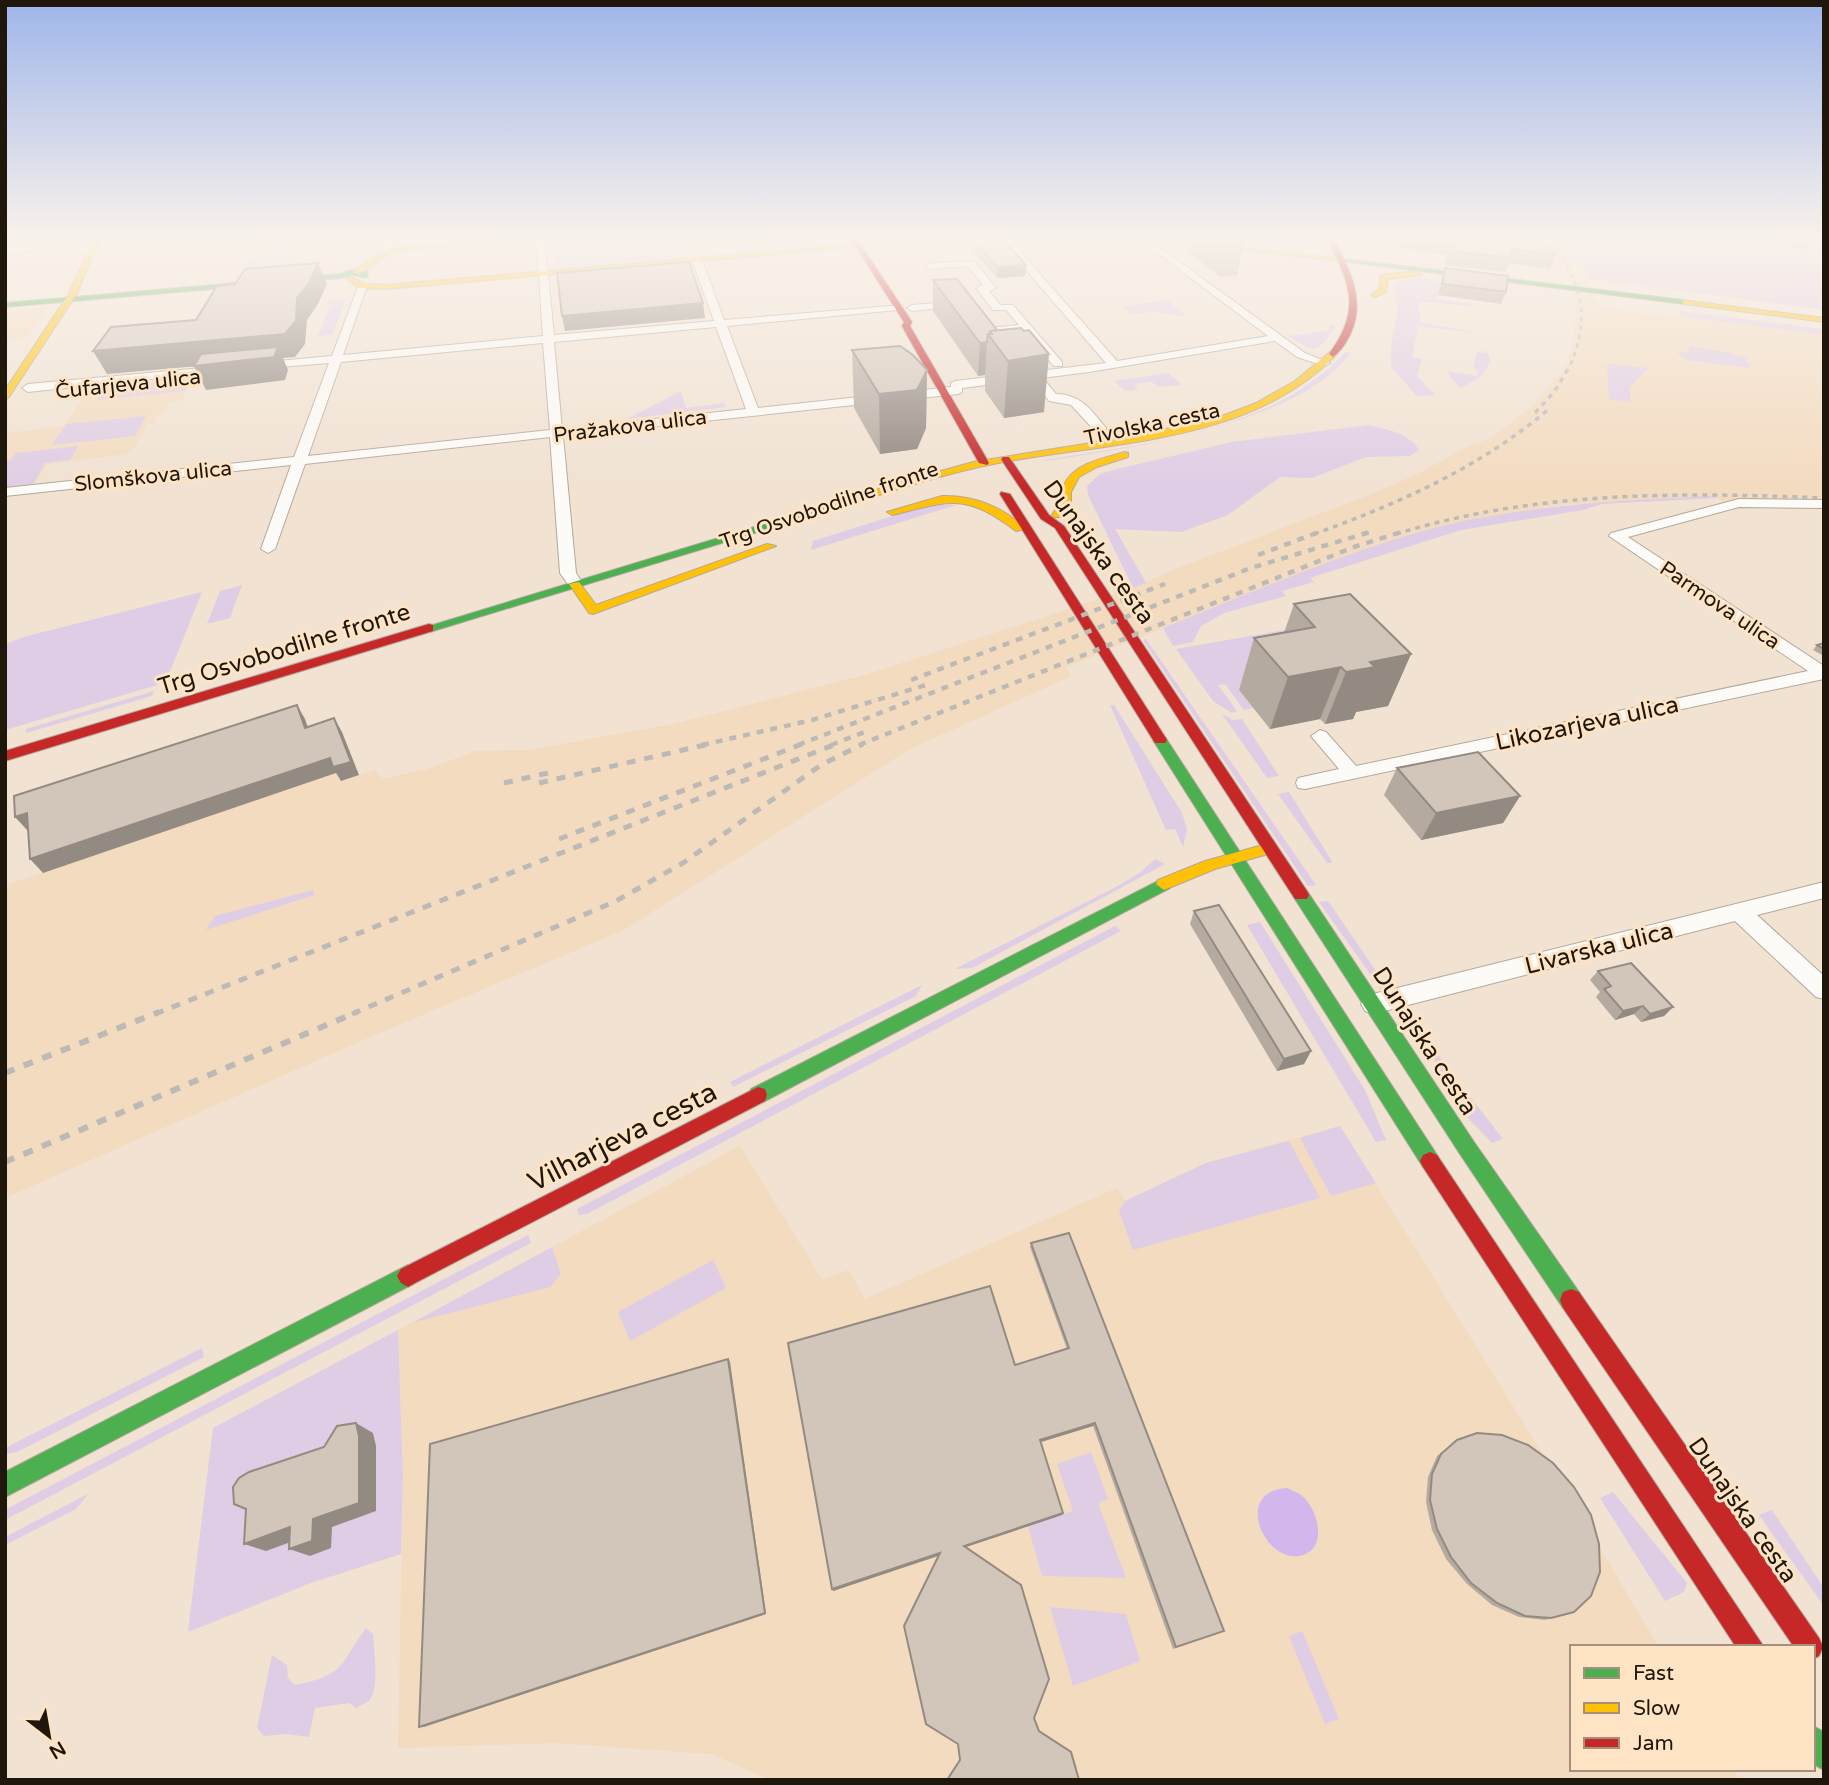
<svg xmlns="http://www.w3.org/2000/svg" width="1829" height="1785" viewBox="0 0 1829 1785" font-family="'Varela Round',sans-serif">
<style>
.built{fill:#f3dbc0}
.green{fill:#dfcde5}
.water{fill:#d2b7ec}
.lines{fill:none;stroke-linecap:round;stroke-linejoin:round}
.street-casing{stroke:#b3a89c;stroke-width:2}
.fast-casing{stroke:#b3a89c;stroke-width:2}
.slow-casing{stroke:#b3a89c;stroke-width:2}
.jam-casing{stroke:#b3a89c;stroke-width:2}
.street{fill:#fdfbf8;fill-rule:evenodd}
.fast{fill:#4caf50;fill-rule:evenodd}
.slow{fill:#ffc107;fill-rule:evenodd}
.jam{fill:#c62828;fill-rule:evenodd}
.rail-far4{stroke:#bdbab6;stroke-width:2.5;stroke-dasharray:4.5 4.5;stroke-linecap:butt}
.rail-far3{stroke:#bdbab6;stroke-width:3.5;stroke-dasharray:5 5;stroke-linecap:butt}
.rail-far2{stroke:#bdbab6;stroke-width:4.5;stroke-dasharray:7 7;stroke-linecap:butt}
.rail-far1{stroke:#bdbab6;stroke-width:5;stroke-dasharray:9 9;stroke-linecap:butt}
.rail{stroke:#bdbab6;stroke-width:6;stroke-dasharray:10 10;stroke-linecap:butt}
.wall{fill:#b5aaa0}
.shaded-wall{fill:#938b82}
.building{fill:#d2c6ba;stroke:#938b82;stroke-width:2}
.labels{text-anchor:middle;stroke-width:6;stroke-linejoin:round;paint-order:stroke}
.far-street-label{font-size:21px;fill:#20170c;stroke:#fee3c5}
.street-label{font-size:24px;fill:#20170c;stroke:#fee3c5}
.near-street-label{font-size:28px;fill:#20170c;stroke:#fee3c5}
</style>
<rect width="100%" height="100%" fill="#f1e2d2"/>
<!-- built -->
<g class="built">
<polygon points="1539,236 1559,236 1587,273 1595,301 1613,310 1824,329 1824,502 1756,500 1724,503 1715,496 1558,505 1471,520 1373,547 1283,580 1066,667 1072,676 910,749 624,930 368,1038 5,1198 5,885 43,873 41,845 305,719 313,741 342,732 359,775 375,770 383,779 427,769 476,751 528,750 673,724 865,675 1133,588 1168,572 1379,491 1419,473 1467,447 1492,438 1536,402 1562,370 1572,351 1577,298 1570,276"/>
<polygon points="48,307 27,338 5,343 5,312"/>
<polygon points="192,379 182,401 169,402 163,414 158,414 153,424 147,424 135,447 127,454 47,464 35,483 5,487 5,433 64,426 87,390"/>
<polygon points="1340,1126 1545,1458 1593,1526 1600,1548 1659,1647 1572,1647 1572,1769 1733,1769 1739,1780 771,1780 711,1754 555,1743 398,1748 403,1476 398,1330 740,1146 822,1279 849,1270 865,1299 1117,1188 1125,1201 1206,1163"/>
</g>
<!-- green -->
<g class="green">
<polygon points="603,236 678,236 685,257 557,268 554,240"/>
<polygon points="1559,236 1824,236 1824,310 1587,278 1587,272"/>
<polygon points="294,252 287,266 245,269 253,255"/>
<polygon points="1414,278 1432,279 1432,282 1441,283 1437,299 1473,304 1473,306 1419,302 1420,322 1478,333 1418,326 1412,357 1422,359 1417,376 1435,395 1417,396 1391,367 1391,347 1398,309 1394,284 1399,281"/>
<polygon points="346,299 333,334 318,336 330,304 328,301"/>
<polygon points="1168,300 1186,316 1157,312 1131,314 1123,306"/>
<polygon points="1680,311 1824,329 1824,335 1681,316"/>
<path d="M 1330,325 L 1336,325 C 1317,356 1314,354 1286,334 L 1294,336 L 1329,330 Z"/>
<polygon points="1689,346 1733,353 1734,355 1748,358 1745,362 1751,363 1749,368 1686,360 1676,351 1689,353"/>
<polygon points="1485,350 1489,355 1490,363 1480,377 1461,388 1450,377 1448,371 1477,376 1479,370 1473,369 1477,352 1484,353"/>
<path d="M 1345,352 L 1351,353 C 1296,425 1130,448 1045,461 L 1044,460 C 1143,445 1275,431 1345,352 Z"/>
<polygon points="1607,364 1649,368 1630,387 1630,402 1609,399"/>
<polygon points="1168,373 1182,385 1159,387 1152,382 1134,384 1138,390 1125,391 1114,381"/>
<polygon points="192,379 186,391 97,400 104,388"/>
<polygon points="681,391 686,408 724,403 726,407 627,419"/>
<polygon points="146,416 135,436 52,445 66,424"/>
<path d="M 1368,425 C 1386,429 1409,433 1419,450 L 1410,456 L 1366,457 L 1312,478 L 1280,477 L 1228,515 L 1181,532 L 1115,529 L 1146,583 L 1133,588 L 1088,495 L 1087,486 L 1100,474 L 1117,469 L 1232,442 Z"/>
<polygon points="78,446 70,460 45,463 33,484 5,487 5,461 11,460 16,453"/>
<path d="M 1715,496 L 1717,498 L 1602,504 L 1583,510 L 1461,530 L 1310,578 L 1314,582 L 1282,591 L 1286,596 L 1224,613 L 1201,626 L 1193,642 L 1173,646 L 1163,628 C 1264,588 1366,541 1473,519 C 1553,504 1634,499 1715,496 Z"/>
<polygon points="931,504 956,505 811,550 813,541"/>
<polygon points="242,585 230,618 207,624 220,591"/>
<polygon points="202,592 171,669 166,678 159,680 157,685 5,730 5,644 27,636"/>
<polygon points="1336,621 1239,690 1253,708 1244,710 1225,684 1218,685 1237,711 1232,713 1213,701 1176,649"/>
<polygon points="1146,639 1316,885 1308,886 1143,640"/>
<polygon points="154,691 152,696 26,733 26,729"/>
<polygon points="1110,705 1114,705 1182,813 1187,829 1183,847 1175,829 1166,830"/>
<polygon points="1222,714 1233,720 1242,719 1279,776 1267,778"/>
<polygon points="1289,792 1333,863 1327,863 1278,794"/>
<polygon points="1155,859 1165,864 972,968 955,969 1116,887 1141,872"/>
<polygon points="313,890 314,895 206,930 215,916"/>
<polygon points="1328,901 1389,990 1381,989 1319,902"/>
<polygon points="1260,922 1365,1090 1386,1140 1376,1142 1247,925"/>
<polygon points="1115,926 1121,931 587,1214 579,1215 577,1209"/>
<polygon points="922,985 916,996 733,1087 730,1082"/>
<polygon points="1433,1049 1503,1139 1492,1143 1465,1115 1443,1079 1430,1050"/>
<polygon points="1340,1126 1376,1183 1331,1196 1300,1138"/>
<polygon points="1289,1141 1320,1198 1133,1250 1119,1211 1125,1201 1206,1163"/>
<polygon points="528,1235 531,1243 5,1520 5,1510 14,1505"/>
<polygon points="552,1247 561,1274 550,1287 412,1323"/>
<polygon points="713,1260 726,1288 630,1341 618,1312"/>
<polygon points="398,1330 403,1476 401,1554 311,1583 188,1632 213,1428"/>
<polygon points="202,1348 204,1357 17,1452 5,1454 5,1448"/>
<polygon points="1091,1452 1108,1499 1098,1503 1126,1578 1042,1576 1028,1526 1073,1511 1057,1464"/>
<polygon points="1613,1492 1687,1583 1684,1592 1665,1601 1600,1498"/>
<polygon points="88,1494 76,1509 5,1545 5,1537"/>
<polygon points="1772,1510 1824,1588 1824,1606 1759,1515"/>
<polygon points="1050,1607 1126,1614 1140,1661 1073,1686"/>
<path d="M 366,1628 L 373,1634 C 374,1648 379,1687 371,1698 C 368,1703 361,1705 356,1708 L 349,1703 L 315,1708 L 309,1737 L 286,1734 L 264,1736 L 257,1728 L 272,1655 L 287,1665 L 288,1678 L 295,1685 C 346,1675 339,1665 366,1628 Z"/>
<polygon points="1302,1631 1339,1719 1325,1724 1289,1636"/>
</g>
<!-- water -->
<path class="water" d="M 1287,1488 C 1291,1490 1297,1492 1301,1495 C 1317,1507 1329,1547 1303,1555 C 1266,1567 1231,1491 1287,1488 Z"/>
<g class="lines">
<defs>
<g id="street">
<polygon points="5,236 18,236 5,240"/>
<polygon points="81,236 86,239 84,241 5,255 5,249"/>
<polygon points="389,236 397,236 389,248 392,251 387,254 379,248"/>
<path d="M 536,236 L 544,236 L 554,335 L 714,321 L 692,260 L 697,257 L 702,260 L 724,320 L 902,305 L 903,307 L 898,310 L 727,326 L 758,408 L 951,387 L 951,383 L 955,381 L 1106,363 L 997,236 L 1006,236 L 1117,361 L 1268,336 L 1135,236 L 1144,236 L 1305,353 L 1330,363 L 1324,366 L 1297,357 L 1275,341 L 1089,372 L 962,388 L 962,392 L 958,394 L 563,436 L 576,573 L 583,584 L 575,589 L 570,587 L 560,573 L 550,437 L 305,464 L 275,549 L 268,553 L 261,549 L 291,465 L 5,496 L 5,488 L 294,457 L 329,363 L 256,369 L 250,366 L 256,363 L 332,356 L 359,284 L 367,286 L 343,355 L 543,336 ZM 716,327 L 746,409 L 562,429 L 554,342 ZM 543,343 L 550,430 L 308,456 L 341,362 Z"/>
<polygon points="974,261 996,288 989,291 1000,305 1013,305 1062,362 1062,366 1054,366 1024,331 976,334 975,332 980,329 1019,325 1006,310 993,310 976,288 983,285 968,266 931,269 926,266 931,263"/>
<polygon points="959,301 964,304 963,306 912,311 907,308 912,305"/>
<polygon points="224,366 228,367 228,371 28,392 22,388 28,384"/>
<path d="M 1038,382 L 1046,382 L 1056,394 C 1081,394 1092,411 1106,428 L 1106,434 L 1098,434 L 1071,405 L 1049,401 L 1036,384 Z"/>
<polygon points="1739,499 1824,500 1824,508 1739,507 1628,537 1824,666 1824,679 1305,789 1298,788 1296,783 1298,778 1339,769 1311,736 1320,730 1326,732 1356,766 1808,671 1609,536 1611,533"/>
<polygon points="1824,882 1824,898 1757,915 1824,976 1824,999 1816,997 1735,921 1373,1014 1365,1011 1361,1004 1365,997 1373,994"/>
</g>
<g id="fast">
<polygon points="1337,258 1684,300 1688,302 1684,304 1339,261"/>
<path d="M 351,270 L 367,271 L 368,276 L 364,278 C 355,274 352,275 341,278 L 5,307 L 5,303 L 340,274 Z"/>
<polygon points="830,504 834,505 834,509 433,631 429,632 423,628"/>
<polygon points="1160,736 1165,737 1437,1155 1440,1161 1437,1167 1430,1170 1423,1167 1153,740"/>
<polygon points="1164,878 1172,884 1170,888 765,1101 758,1103 751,1101 749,1095 751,1089"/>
<polygon points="1301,889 1307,891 1474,1142 1579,1292 1582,1300 1579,1308 1571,1311 1563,1308 1460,1154 1295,899 1293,895 1295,891"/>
<polygon points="408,1265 415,1269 419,1276 415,1283 5,1497 5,1472"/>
<polygon points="1813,1726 1824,1732 1824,1770 1813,1764"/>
</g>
<g id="slow">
<polygon points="92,236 98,236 99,242 76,295 9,397 5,400 5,390 68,295 93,242"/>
<polygon points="537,236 559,236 392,252 359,274 352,272 390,248"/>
<polygon points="1118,236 1137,236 1343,259 1339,261"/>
<polygon points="857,244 859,247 386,289 359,288 347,279 351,277 364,284 386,285"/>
<polygon points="1418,271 1421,275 1388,279 1386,292 1375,297 1371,295 1379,289 1381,275"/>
<polygon points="1681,300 1824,318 1824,322 1684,304"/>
<path d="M 1330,352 L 1337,354 C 1249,445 1109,441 993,464 C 939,475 886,493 834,509 L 825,507 L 888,486 L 973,462 L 1128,437 L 1214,419 L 1256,403 L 1295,381 Z"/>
<path d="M 1125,452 L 1128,453 L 1128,457 L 1097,467 L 1079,477 L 1071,492 L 1071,504 L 1061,517 L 1053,517 L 1052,515 C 1062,501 1058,499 1064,485 C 1074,463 1104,458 1125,452 Z"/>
<path d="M 942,496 C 973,495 1004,507 1025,529 L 1016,531 C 964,492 950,501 892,515 L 887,512 Z"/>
<polygon points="767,544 776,546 593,614 589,613 569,584 579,582 596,605"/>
<polygon points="1270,843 1278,848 1275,852 1215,869 1164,890 1156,884 1158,880 1205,861"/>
</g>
<g id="jam">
<polygon points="849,236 855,236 912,322 910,326 989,463 987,465 979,463 902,326 904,322"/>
<path d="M 1326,236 L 1332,236 C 1349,267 1367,301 1350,335 C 1346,343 1340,352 1333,357 L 1329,354 C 1363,308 1349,283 1326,236 Z"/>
<polygon points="1003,457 1009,457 1049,515 1064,526 1307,891 1309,895 1307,899 1295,899 1055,528 1041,519 1001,459"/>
<polygon points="1001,492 1010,494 1167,740 1165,743 1155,743 1000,494"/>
<polygon points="429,624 433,625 433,631 5,761 5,751"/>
<polygon points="758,1087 765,1089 767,1095 765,1101 415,1283 408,1287 401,1283 397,1276 401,1269"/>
<polygon points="1430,1152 1437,1155 1764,1647 1736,1647 1423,1167 1420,1161 1423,1155"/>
<polygon points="1571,1289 1579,1292 1819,1638 1823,1647 1819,1656 1813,1659 1813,1647 1794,1647 1563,1308 1560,1300 1563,1292"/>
</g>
</defs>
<!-- street casing -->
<use href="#street" class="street-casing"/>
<!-- fast casing -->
<use href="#fast" class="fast-casing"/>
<!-- slow casing -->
<use href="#slow" class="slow-casing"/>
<!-- jam casing -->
<use href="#jam" class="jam-casing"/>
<!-- street -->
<use href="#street" class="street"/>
<!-- fast -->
<use href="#fast" class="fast"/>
<!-- slow -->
<use href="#slow" class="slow"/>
<!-- jam -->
<use href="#jam" class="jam"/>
<!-- rail-far4 -->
<path class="rail-far4" d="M 1546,236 C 1581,280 1593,314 1569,368"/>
<!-- rail-far3 -->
<g class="rail-far3">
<polyline points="1535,413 1554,392 1570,366"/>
<path d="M 1314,534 C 1400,503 1479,468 1549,409"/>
<polyline points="1364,534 1371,532"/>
<path d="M 1396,534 C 1535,491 1680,492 1824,498"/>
</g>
<!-- rail-far2 -->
<g class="rail-far2">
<polyline points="1258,555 1319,532"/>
<polyline points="911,680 1165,584"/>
<polyline points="702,745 812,720 929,684"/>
<polyline points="798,745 1251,568 1370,532"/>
<polyline points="831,745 870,730"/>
<polyline points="859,745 1354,547 1401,532"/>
</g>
<!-- rail-far1 -->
<g class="rail-far1">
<polyline points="504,783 548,773"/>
<polyline points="539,783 709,744"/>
<polyline points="559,839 802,744"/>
<polyline points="155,1014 836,744"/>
<polyline points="352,1014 616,901 683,863 821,765 863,744"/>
</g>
<!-- rail -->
<g class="rail">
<polyline points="5,1073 159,1012"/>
<polyline points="5,1162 357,1012"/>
</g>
</g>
<!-- wall -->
<g class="wall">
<polygon points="970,236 1026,265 1025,276 997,278 969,246"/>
<polygon points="1191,236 1245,236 1237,275 1220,277 1188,252"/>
<polygon points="1378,236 1541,236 1556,255 1550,269 1509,263 1505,272 1445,265 1447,255 1387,246"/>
<polygon points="1739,236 1816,236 1807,250"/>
<polygon points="1445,268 1506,292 1501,304 1438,295 1442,279"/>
<polygon points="957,279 1044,412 1004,418 985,391 985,375 978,376 933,311 933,280"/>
<polygon points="852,350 927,370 926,428 917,449 880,454 854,408"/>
<polygon points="1294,604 1411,654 1388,706 1356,712 1353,719 1325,724 1320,719 1270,729 1239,690 1254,638 1284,633"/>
<polygon points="1824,643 1824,656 1813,650 1817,645"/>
<polygon points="1397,768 1520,796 1503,823 1421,840 1384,795"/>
<polygon points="1194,911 1311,1051 1304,1064 1277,1071 1190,924"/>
<polygon points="1598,971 1673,1007 1664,1016 1641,1022 1634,1014 1615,1020 1596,997 1600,992 1590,980"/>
<polygon points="1031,1243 1224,1631 1173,1649 1093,1426 1040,1442 1063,1513 1062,1515 966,1547 960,1760 939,1556 833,1591 1015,1365 1067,1349 1030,1247"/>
<polygon points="1457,1440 1574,1612 1545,1620 1519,1617 1492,1605 1467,1584 1446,1559 1432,1530 1426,1502 1428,1477 1437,1456"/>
</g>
<!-- shaded-wall -->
<g class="shaded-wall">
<polygon points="318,263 327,284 318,304 307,320 305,344 295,357 283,358 288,370 285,380 206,390 194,366 210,365 107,374 93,351 297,298"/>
<polygon points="1026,265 1025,276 997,278 997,267"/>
<polygon points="703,303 705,318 565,331 562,316"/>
<polygon points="987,342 985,375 978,376 980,343"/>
<polygon points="1049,354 1044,412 1004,418 1008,361"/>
<polygon points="927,370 926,428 917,449 880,454 879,394"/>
<polygon points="1411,654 1388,706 1356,712 1353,719 1325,724 1346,672 1370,662"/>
<polygon points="1341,667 1320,719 1270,729 1288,677"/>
<polygon points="297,705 305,719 313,742 305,728"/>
<polygon points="334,718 342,732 359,775 341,781 336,773 43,873 30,859"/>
<polygon points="1520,796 1503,823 1421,840 1436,813"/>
<polygon points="27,813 28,831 15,817"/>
<polygon points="1643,1006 1634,1014 1615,1020 1623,1011"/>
<polygon points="1673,1007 1664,1016 1641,1022 1650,1014"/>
<polygon points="1311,1051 1304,1064 1277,1071 1284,1059"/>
<polygon points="728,1359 730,1362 766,1614 424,1727 419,1727"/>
<polygon points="356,1423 373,1433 376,1446 376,1511 332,1527 331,1548 310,1556 289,1549 313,1519"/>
<polygon points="1095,1423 1093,1426 1038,1443 1040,1440"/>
<polygon points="1063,1513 1062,1515 963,1548 964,1546"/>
<polygon points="290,1527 310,1535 266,1551 244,1544"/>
<polygon points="940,1553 940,1555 833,1591 832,1589"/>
</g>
<!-- building -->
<g class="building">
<polygon points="970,236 1000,236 1026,265 997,267"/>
<polygon points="1416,236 1541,236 1556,255 1512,249 1511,258 1450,251 1452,241"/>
<polygon points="689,262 703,303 562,316 557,273"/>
<polygon points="318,263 309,283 297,298 296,321 285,334 93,351 111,327 196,320 217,286 235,284 245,269"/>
<polygon points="1445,268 1508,276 1506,292 1442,284"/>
<polygon points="957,279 997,330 990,331 990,334 988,334 987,342 980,343 933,280"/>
<polygon points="1021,328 1024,331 1029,330 1049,354 1008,361 988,334 992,334 990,331"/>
<polygon points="900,346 913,355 927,370 917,390 879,394 852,350"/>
<polygon points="278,347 274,357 194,366 201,354"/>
<polygon points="1350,594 1411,654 1370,662 1375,667 1346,672 1341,667 1288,677 1254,638 1315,627 1294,604"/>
<polygon points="1824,643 1824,649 1817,645"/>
<polygon points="297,705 305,728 334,718 351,762 333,767 330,758 30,859 27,813 15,817 14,796"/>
<polygon points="1478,752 1520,796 1436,813 1397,768"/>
<polygon points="1219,905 1311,1051 1284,1059 1194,911"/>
<polygon points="1631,963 1673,1007 1650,1014 1643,1006 1623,1011 1604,989 1611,986 1598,971"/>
<polygon points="1069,1233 1224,1631 1176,1647 1095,1423 1040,1440 1063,1513 964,1546 1021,1585 1049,1679 1034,1718 1039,1731 1071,1752 1079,1780 947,1780 960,1760 958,1744 926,1724 904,1626 940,1553 832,1589 788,1343 990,1286 1015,1365 1069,1348 1031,1243"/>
<polygon points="728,1359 765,1613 419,1727 430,1444"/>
<polygon points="356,1423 359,1436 359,1503 313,1519 312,1541 289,1549 290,1527 244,1544 246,1509 234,1504 233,1487 239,1478 249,1472 324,1447 337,1426"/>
<polygon points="1477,1433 1502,1435 1528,1445 1553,1463 1574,1487 1591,1515 1599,1544 1600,1572 1591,1596 1574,1612 1551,1618 1525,1616 1497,1603 1471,1583 1451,1557 1437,1529 1430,1500 1432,1474 1441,1454 1457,1440"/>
</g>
<!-- sky -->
<linearGradient id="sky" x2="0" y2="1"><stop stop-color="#9fb5ea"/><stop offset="0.49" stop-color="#f9f2eb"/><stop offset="1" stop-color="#f9f2eb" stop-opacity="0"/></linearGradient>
<rect width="1829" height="486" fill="url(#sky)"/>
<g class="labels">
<!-- far-street labels -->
<g class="far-street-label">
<text transform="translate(128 384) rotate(-6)" y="7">Čufarjeva ulica</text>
<text transform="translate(1152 424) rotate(-12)" y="7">Tivolska cesta</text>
<text transform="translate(630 426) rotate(-7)" y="7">Pražakova ulica</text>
<text transform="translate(153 476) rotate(-6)" y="7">Slomškova ulica</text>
<text transform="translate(829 505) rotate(-19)" y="7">Trg Osvobodilne fronte</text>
<text transform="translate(1720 605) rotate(34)" y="7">Parmova ulica</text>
</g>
<!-- street labels -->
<g class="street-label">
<text transform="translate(1099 552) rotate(54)" y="8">Dunajska cesta</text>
<text transform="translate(284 649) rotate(-17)" y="8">Trg Osvobodilne fronte</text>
<text transform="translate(1587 723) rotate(-12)" y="8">Likozarjeva ulica</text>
<text transform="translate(1599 948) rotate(-14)" y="8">Livarska ulica</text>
<text transform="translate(1425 1041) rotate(57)" y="8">Dunajska cesta</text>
<text transform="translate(1743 1510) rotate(55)" y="8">Dunajska cesta</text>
</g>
<!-- near-street labels -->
<g class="near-street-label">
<text transform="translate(622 1136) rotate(-27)" y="10">Vilharjeva cesta</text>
</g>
</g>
<!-- border -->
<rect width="1829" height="1785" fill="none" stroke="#20170c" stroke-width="14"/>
<!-- legend -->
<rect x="1570" y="1645" width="245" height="126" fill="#fee3c5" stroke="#a5917b" stroke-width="2"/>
<rect x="1584" y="1668" width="35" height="10" fill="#4caf50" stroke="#a5917b" stroke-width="2"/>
<text x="1633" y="1680" font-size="21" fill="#20170c">Fast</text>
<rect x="1584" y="1703" width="35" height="10" fill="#ffc107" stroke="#a5917b" stroke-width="2"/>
<text x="1633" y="1715" font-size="21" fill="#20170c">Slow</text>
<rect x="1584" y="1738" width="35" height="10" fill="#c62828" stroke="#a5917b" stroke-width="2"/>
<text x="1633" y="1750" font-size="21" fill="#20170c">Jam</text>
<!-- north arrow -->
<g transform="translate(49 1736) rotate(149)" stroke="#fee3c5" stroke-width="5" paint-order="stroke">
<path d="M0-5L12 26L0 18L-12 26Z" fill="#20170c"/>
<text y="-10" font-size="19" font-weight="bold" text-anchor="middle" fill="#20170c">N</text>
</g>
</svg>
